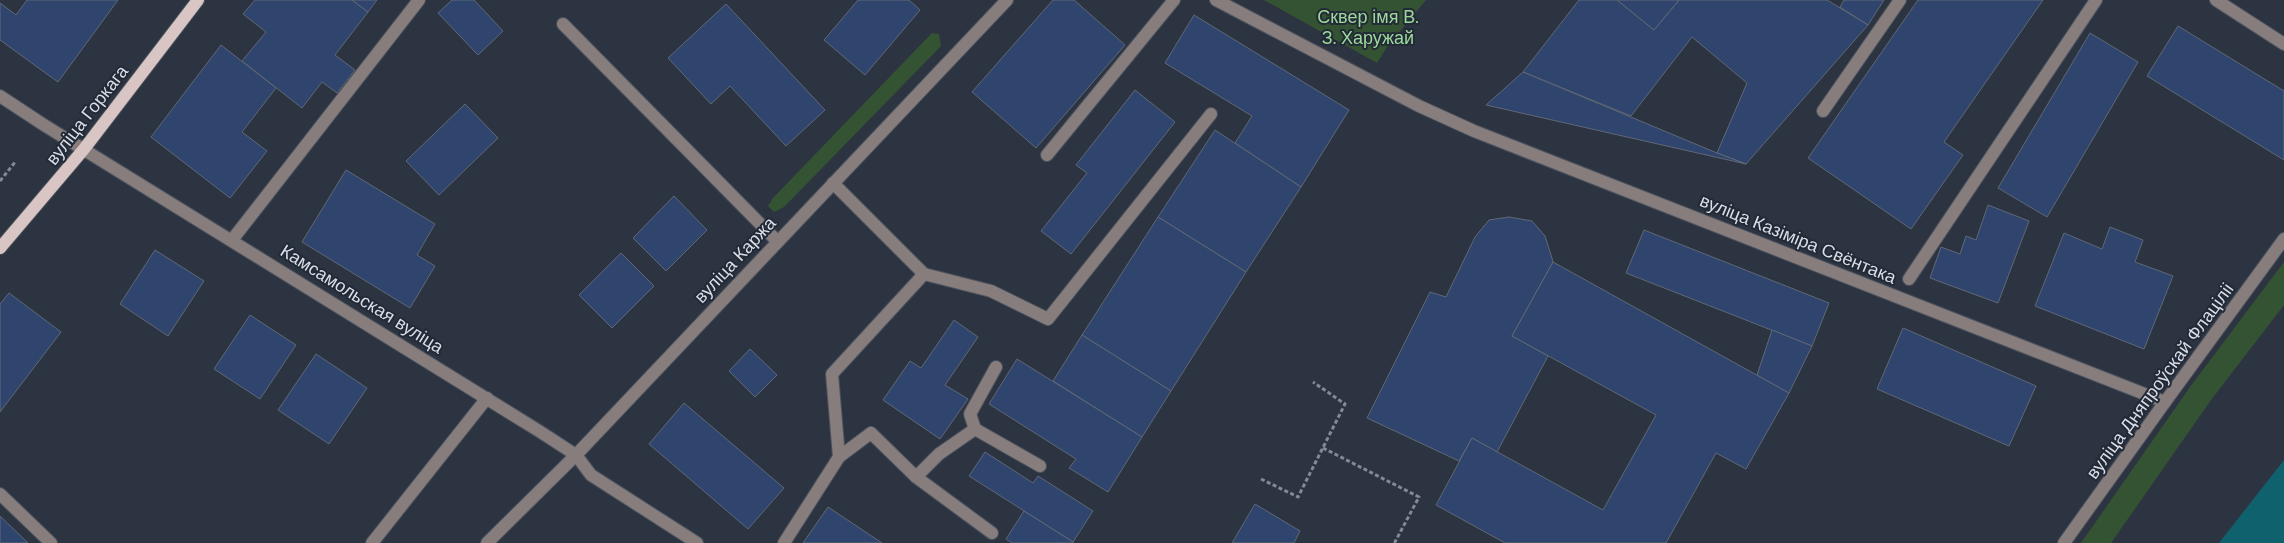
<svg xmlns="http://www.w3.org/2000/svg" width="2284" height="543" viewBox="0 0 2284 543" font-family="'DM Sans',sans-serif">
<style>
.green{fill:#345333}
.water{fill:#0f626d}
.building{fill:#2f456d;stroke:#606877}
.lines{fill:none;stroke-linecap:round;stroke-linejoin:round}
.minor-casing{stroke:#4c535f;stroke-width:14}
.major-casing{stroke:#4c535f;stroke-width:14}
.path{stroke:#848a95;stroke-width:3;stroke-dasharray:4 2.5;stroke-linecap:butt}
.minor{stroke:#867d7c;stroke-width:12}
.major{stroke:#d8c5c4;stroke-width:12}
.labels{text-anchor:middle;stroke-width:4;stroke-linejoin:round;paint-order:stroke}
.park-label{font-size:18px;fill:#9dd89a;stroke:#232a37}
.street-label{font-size:18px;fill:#d9dee7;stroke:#232a37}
</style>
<rect width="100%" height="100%" fill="#2d3441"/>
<!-- green -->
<g class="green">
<polygon points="1264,0 1426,0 1387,47 1377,63"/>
<polygon points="932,33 939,34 941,46 784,207 774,212 768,206 773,198"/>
<polygon points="2284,262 2284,305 2211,400 2111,543 2081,543 2190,387"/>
</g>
<!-- water -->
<polygon class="water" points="2284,460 2284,543 2219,543"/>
<!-- building -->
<g class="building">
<polygon points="27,0 118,0 58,82 0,40 0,3 16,15"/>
<polygon points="255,0 352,0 368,12 335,55 355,70 337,93 322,82 302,108 242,61 266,32 243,14"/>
<polygon points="352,0 377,0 368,12"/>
<polygon points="452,0 474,0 503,31 478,55 438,13"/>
<polygon points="858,0 909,0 920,10 865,75 824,40"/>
<polygon points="1053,0 1074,0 1125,45 1036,148 972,92"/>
<polygon points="1579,0 1617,0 1654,30 1679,0 1827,0 1868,25 1746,164 1717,153 1747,83 1692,37 1631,116 1523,72"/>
<polygon points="1617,0 1679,0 1654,30"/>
<polygon points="1844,0 1884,0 1868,25 1840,7"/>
<polygon points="1918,0 2043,0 1944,142 1963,155 1911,229 1808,158"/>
<polygon points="726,4 825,110 786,146 730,86 711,104 668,58"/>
<polygon points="1194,15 1349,110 1301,187 1235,143 1252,116 1165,63"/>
<polygon points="2178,26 2284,91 2284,160 2147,76"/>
<polygon points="2090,33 2138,62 2047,217 1998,188"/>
<polygon points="221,45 276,88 242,132 267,151 230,198 151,137"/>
<polygon points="1523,72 1717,153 1746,164 1486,105"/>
<polygon points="1135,90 1175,122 1071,254 1041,231 1087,173 1076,165"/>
<polygon points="465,104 498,138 439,195 406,161"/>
<polygon points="1215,130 1301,187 1246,272 1158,217"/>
<polygon points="346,170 435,224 417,255 435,266 410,308 302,242"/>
<polygon points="674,196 707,230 666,271 633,238"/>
<polygon points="1988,205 2029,221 1998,303 1930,278 1941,247 1960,254 1966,236 1976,240"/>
<polygon points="1158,217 1246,272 1171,391 1082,335"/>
<polygon points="1509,217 1532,221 1545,236 1551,255 1553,262 1512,336 1548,356 1497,452 1472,438 1459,461 1367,418 1430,292 1446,297 1475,237 1489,220"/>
<polygon points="2110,227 2143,240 2135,262 2173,276 2144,349 2035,306 2064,233 2102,249"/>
<polygon points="1644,230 1829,303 1812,346 1626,273"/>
<polygon points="155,250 204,281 168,336 120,304"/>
<polygon points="621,253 654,286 612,328 579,295"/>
<polygon points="1553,262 1789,393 1746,469 1716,453 1666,543 1505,543 1436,505 1472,438 1603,510 1656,415 1512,336"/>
<polygon points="9,293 61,332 0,412 0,304"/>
<polygon points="250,315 296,345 260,399 214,369"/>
<polygon points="954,320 978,337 945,385 968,399 940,439 883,400 910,361 921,368"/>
<polygon points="1903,328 2036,386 2009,446 1877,389"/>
<polygon points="1772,330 1812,346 1789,393 1757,375"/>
<polygon points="1082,335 1171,391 1142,437 1053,381"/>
<polygon points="750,349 777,375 755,397 729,371"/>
<polygon points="316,354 367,388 329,444 278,410"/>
<polygon points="1017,359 1142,437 1108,492 1069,468 1076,459 989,404"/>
<polygon points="684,403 784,488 748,529 649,444"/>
<polygon points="985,452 1033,483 1038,476 1093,511 1073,542 969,476"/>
<polygon points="1255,504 1300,531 1294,543 1232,543"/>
<polygon points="828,507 882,543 803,543"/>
<polygon points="1024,511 1073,542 1073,543 1012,543 1006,539"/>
<polygon points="0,516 28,543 0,543"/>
</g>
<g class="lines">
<defs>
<g id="minor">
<polyline points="1216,0 1419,106 1474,131 2165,402"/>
<polyline points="2216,0 2284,44"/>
<polyline points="563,24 777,241"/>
<polyline points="0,96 44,125 539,431 576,455 591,475 697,543"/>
<polyline points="1823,111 1900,0"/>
<polyline points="1047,155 1174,0"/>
<polyline points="833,183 924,274 991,291 1048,319 1211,114"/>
<polyline points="232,240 419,0"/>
<polyline points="1909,279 2096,0"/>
<polyline points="975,429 970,414 996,367"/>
<polyline points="839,457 871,433 916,477 992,533"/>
<polyline points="916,477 939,454 975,429 1040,466"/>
<polyline points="0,494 51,543"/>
<polyline points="372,543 487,398"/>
<polyline points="487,543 576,455 1007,0"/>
<polyline points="784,543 839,457 832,374 924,274"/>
<polyline points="2064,543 2165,402 2284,239"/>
</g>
<polyline id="major" points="0,248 84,149 198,0"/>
</defs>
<!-- minor casing -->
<use href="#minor" class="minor-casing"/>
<!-- major casing -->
<use href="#major" class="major-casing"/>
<!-- path -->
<g class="path">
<polyline points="0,181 16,161"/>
<polyline points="1323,448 1419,497 1395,542 1396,543"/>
<polyline points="1261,479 1298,497 1345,404 1313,382"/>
</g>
<!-- minor -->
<use href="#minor" class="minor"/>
<!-- major -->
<use href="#major" class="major"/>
</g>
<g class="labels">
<!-- park labels -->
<g class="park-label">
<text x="1368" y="23">Сквер імя В.<tspan x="1368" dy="21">З. Харужай</tspan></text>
</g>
<!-- street labels -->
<g class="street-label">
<text transform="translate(87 115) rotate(-52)" y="6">вуліца Горкага</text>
<text transform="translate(1798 239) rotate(22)" y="6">вуліца Казіміра Свёнтака</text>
<text transform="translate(735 260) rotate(-47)" y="6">вуліца Каржа</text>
<text transform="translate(362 299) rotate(32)" y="6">Камсамольская вуліца</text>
<text transform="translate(2160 381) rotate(-54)" y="6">вуліца Дняпроўскай Флаціліі</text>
</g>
</g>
</svg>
